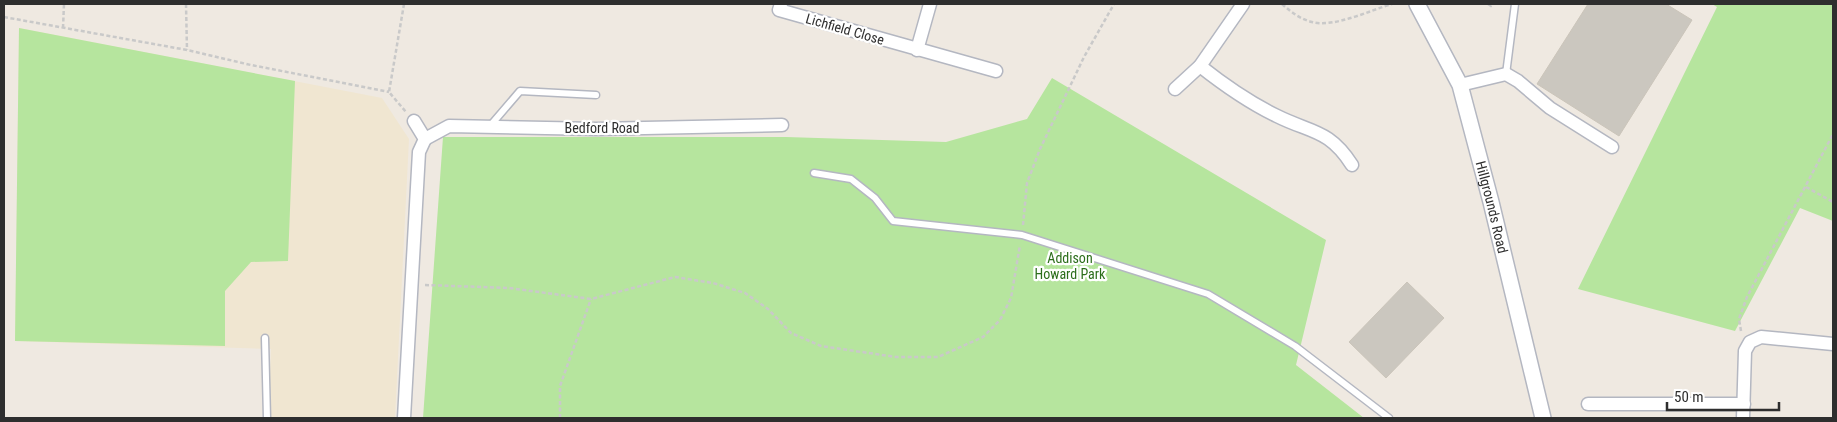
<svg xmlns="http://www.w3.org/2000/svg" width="1837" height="422" viewBox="0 0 1837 422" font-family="'Roboto Condensed',sans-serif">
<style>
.education{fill:#f0e6d1}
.green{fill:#b6e59e}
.building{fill:#cbc7bf;stroke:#cbc5ba}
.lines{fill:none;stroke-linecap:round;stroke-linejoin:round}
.service-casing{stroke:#b4b7c1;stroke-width:9}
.minor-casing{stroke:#b4b7c1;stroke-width:15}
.tertiary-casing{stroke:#b4b7c1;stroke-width:18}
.path{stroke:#c9c9c9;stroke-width:2.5;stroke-dasharray:4 2.5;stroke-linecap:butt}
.service{stroke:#fff;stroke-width:6}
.minor{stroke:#fff;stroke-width:12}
.tertiary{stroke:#fff;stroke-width:15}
.labels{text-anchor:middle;stroke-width:4.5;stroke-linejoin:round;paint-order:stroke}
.street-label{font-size:14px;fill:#2e2e2e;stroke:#fff}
.park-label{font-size:14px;fill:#2c6e1b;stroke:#fff}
</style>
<rect width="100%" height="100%" fill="#efe9e1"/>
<!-- education -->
<polygon class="education" points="19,28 382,98 409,139 395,418 268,418 271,349 15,341"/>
<!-- green -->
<g class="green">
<polygon points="1712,4 1833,4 1833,221 1800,208 1735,331 1578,289 1717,7"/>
<polygon points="19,28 295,81 288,261 251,262 225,291 225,346 15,341"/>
<polygon points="1052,78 1326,240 1296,365 1364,418 423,418 443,137 786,137 946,142 1027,119"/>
</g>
<!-- building -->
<g class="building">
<polygon points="1588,4 1666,4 1692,20 1619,136 1537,84"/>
<polygon points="1407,282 1444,318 1386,378 1349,342"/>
</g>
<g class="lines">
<defs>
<g id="service">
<polyline points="1506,74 1515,4"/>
<polyline points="490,126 520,91 596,95"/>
<polyline points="814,173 851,179 875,198 893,221 1022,235 1208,294 1295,346 1389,418"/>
<polyline points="265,338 267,418"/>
</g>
<g id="minor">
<polyline points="781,4 779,10 996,71"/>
<polyline points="917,50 930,4"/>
<path d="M 1200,66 C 1224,85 1250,103 1277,116 C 1311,133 1329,129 1352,165"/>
<polyline points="1460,85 1506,74 1518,81 1550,108 1612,147"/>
<polyline points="1175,89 1200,66 1243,4"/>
<polyline points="425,139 449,126 597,129 782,125"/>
<polyline points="1588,404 1744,404"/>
<polyline points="404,418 419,152 425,139 414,121"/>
<polyline points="1743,418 1745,351 1750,342 1761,337 1833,344"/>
</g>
<g id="tertiary">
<path id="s1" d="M 1417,4 L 1460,85 L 1491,202 L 1543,418"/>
</g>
</defs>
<!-- service casing -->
<use href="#service" class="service-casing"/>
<!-- minor casing -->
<use href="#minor" class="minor-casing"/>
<!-- tertiary casing -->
<use href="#tertiary" class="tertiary-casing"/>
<!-- path -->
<g class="path">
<polyline points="186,4 187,50"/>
<polyline points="404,4 389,92 406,112"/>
<path d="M 1282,4 C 1291,12 1300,19 1312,22 C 1334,28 1371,10 1392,4"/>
<polyline points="1488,4 1491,6 1493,4"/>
<polyline points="4,17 187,50 251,65 389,92"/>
<polyline points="63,28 64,4"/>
<polyline points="1806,187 1833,202"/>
<polyline points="1023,225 1027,183 1040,149 1084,57 1114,4"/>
<polyline points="425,285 509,288 591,299 675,277 713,283 745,293 768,309 791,333 821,346 896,357 938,357 983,337 1000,320 1011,298 1020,245"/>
<polyline points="1741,331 1739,319 1747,297 1833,134"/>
<polyline points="560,418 560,386 591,299"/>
</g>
<!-- service -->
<use href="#service" class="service"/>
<!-- minor -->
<use href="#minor" class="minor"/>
<!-- tertiary -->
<use href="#tertiary" class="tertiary"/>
</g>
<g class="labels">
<!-- street labels -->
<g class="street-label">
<text transform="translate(845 29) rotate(16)" y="5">Lichfield Close</text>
<text x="602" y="133">Bedford Road</text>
<text dy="5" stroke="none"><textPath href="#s1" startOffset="218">Hillgrounds Road</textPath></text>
</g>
<!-- park labels -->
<g class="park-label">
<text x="1070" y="263">Addison<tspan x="1070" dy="16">Howard Park</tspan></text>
</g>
</g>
<!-- border -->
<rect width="1837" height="422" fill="none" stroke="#2e2e2e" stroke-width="10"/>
<!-- scale -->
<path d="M1667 402v8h112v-8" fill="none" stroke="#2e2e2e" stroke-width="2.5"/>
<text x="1674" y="402" font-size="15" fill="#2e2e2e" stroke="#ffffff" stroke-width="4" paint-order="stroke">50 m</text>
</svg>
